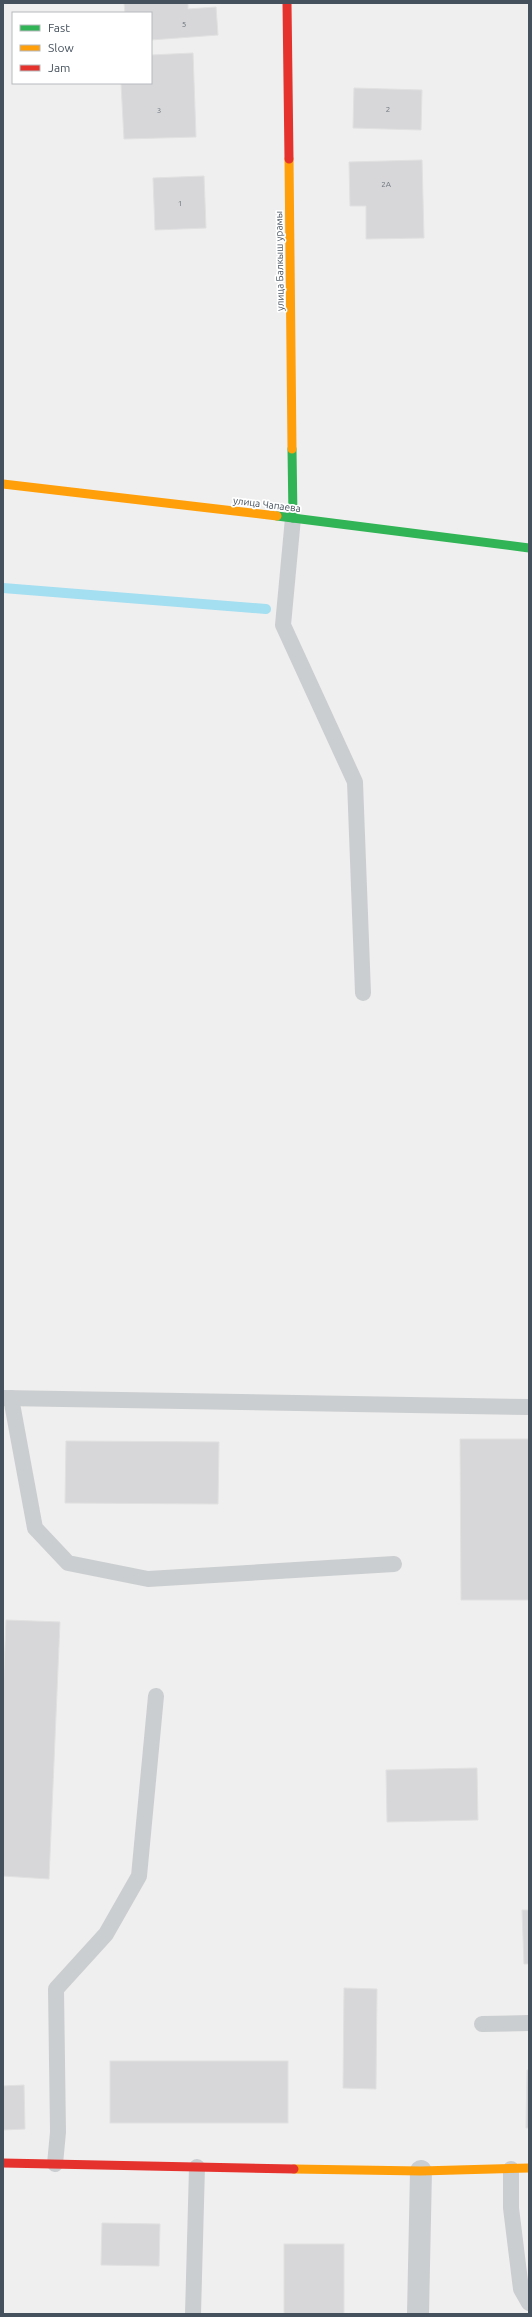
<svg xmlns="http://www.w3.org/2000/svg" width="532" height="2317" viewBox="0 0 532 2317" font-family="Ubuntu,sans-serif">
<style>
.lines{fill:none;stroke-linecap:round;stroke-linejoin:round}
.stream{stroke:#a4def1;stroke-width:10}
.building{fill:#d7d7d9;stroke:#e1e1e2}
.lane{stroke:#cbced0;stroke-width:16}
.street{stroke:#cbced0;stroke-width:22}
.fast{stroke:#30b455;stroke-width:9}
.slow{stroke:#ff9f0a;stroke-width:9}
.jam{stroke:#e5322d;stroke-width:9}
.labels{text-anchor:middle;stroke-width:3.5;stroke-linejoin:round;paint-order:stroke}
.number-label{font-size:8px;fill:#6b747d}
.street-label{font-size:10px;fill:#45515d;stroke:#fff}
</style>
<rect width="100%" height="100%" fill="#f0efef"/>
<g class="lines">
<!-- stream -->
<polyline class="stream" points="3,588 266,609"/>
</g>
<!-- building -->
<g class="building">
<polygon points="124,3 188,3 188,9 216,7 218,35 151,40 151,13 125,13"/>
<polygon points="193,53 196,137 124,139 121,83 151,83 151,55"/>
<polygon points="354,88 422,90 421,130 353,128"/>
<polygon points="422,160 424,238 366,239 366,206 350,206 349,162"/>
<polygon points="204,176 206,228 155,230 153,178"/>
<polygon points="460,1439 529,1439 529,1600 461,1600"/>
<polygon points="66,1441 219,1442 218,1504 65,1503"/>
<polygon points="6,1620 60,1622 49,1879 3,1876 3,1696"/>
<polygon points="477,1768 478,1820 387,1822 386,1770"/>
<polygon points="522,1910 529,1910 529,1964 524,1964"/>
<polygon points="344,1988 377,1989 376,2089 343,2088"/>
<rect x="110" y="2061" width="178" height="62"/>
<polygon points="527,2070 529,2070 529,2128 526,2128"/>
<polygon points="24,2085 25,2129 3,2130 3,2086"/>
<polygon points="102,2223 160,2224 159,2266 101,2265"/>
<rect x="284" y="2244" width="60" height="70"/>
</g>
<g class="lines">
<!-- lane -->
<g class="lane">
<polyline points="293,518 283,625 355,782 363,993"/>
<polyline points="3,1398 529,1407"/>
<polyline points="11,1398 35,1528 68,1563 148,1579 394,1564"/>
<polyline points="482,2024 529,2023"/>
<polyline points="55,2164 58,2132 56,1989 106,1934 139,1876 156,1696"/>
<polyline points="511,2169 511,2208 521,2289 529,2303"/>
<polyline points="193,2314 197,2167"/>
</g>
<!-- street -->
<polyline class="street" points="418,2314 421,2171"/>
<!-- fast -->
<g class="fast">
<polyline points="292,449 293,518"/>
<polyline points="277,516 529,548"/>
</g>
<!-- slow -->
<g class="slow">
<polyline points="289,159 292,449"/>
<polyline points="3,484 277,516"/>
<polyline points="294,2169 421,2171 529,2168"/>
</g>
<!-- jam -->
<g class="jam">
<polyline points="287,3 289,159"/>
<polyline points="3,2163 294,2169"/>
</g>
</g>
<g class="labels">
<!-- number labels -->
<g class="number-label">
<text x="184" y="27">5</text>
<text x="388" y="112">2</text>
<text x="159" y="113">3</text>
<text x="386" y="187">2А</text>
<text x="180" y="206">1</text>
</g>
<!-- street labels -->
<g class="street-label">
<text transform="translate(279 261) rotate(-91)" y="4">улица Балкыш урамы</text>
<text transform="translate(267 504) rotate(7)" y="4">улица Чапаева</text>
</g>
</g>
<!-- border -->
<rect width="532" height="2317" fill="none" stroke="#45515d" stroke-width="8"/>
<!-- legend -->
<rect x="12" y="12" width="140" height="72" fill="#ffffff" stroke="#b5b9be"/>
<rect x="20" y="25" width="20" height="6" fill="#30b455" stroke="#b5b9be"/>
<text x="48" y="32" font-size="12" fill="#45515d">Fast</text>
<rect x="20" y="45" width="20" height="6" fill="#ff9f0a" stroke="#b5b9be"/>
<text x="48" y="52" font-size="12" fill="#45515d">Slow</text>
<rect x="20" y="65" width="20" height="6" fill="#e5322d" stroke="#b5b9be"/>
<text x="48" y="72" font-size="12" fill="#45515d">Jam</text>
</svg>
